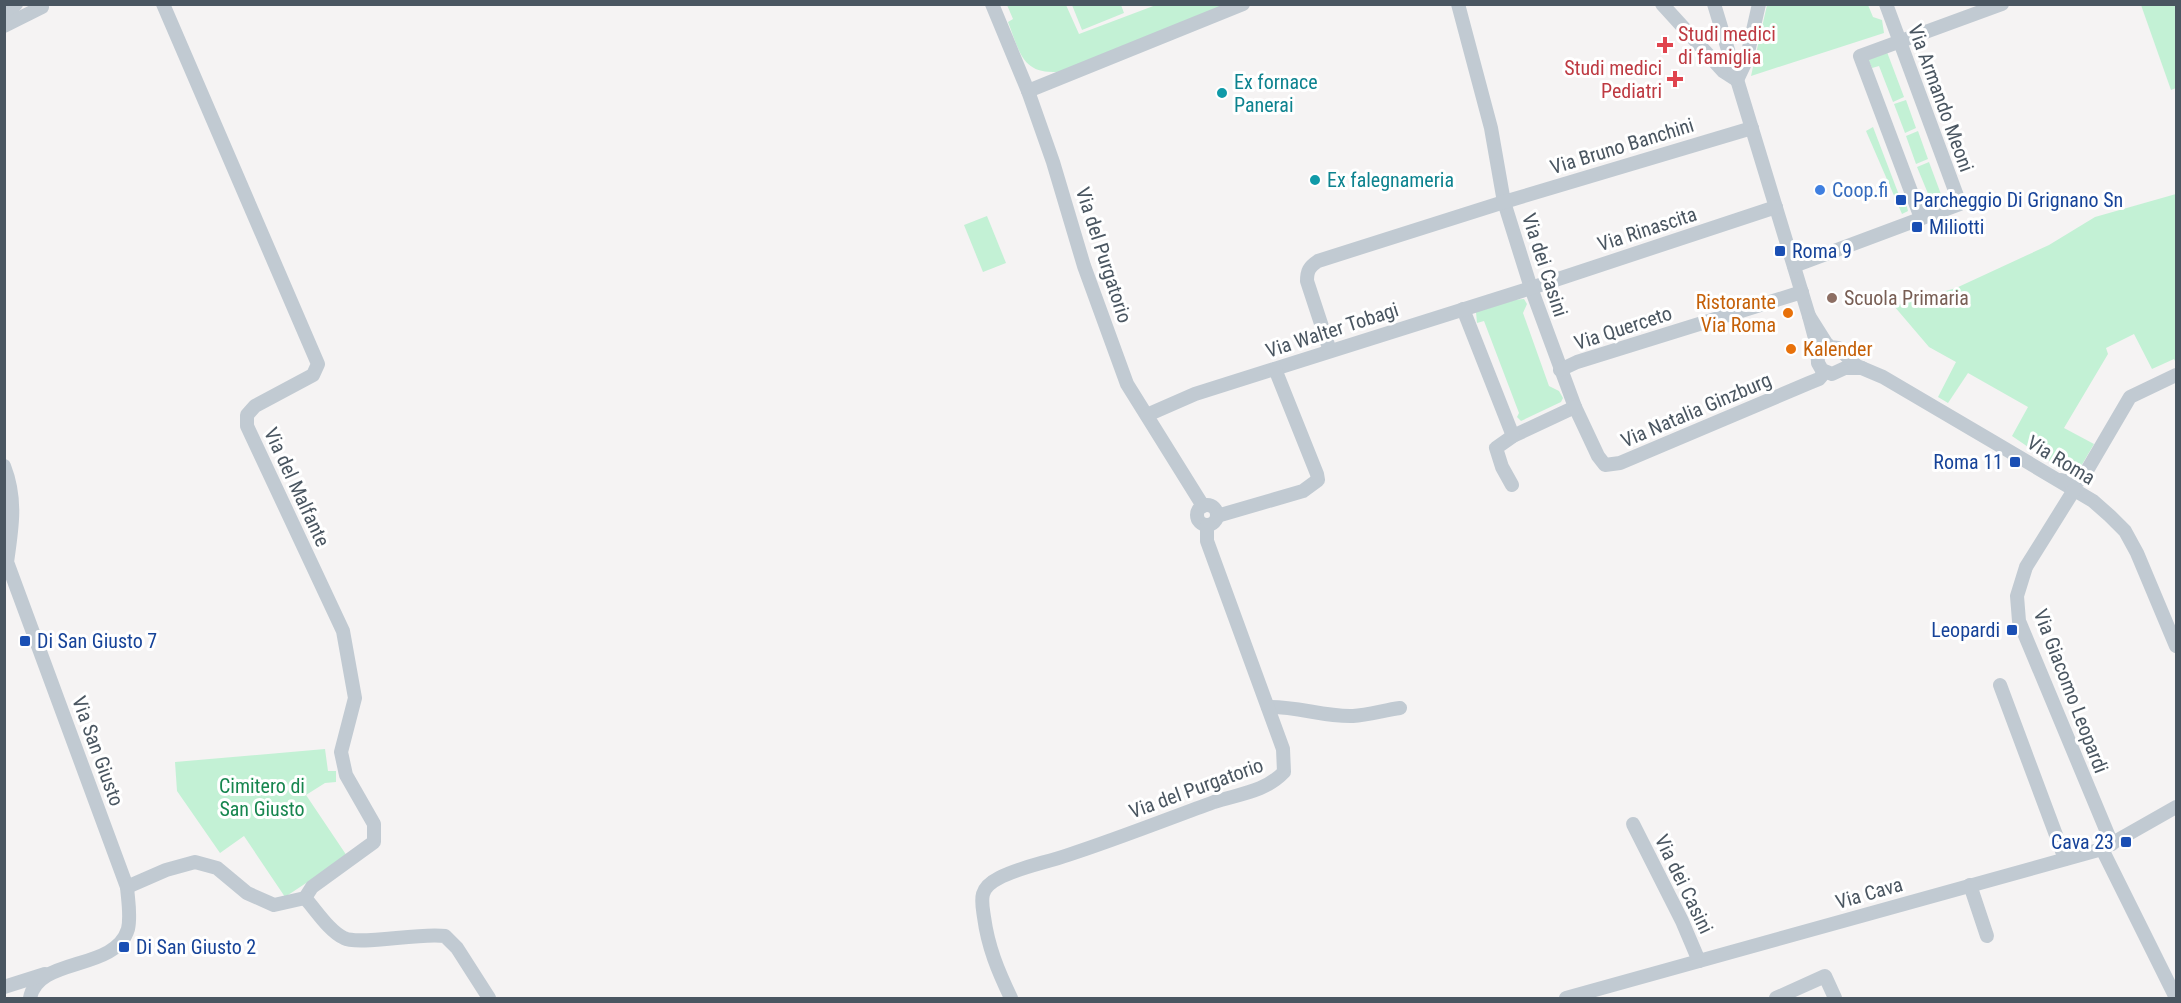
<svg xmlns="http://www.w3.org/2000/svg" width="2181" height="1003" viewBox="0 0 2181 1003" font-family="'Roboto Condensed',sans-serif">
<style>
.green{fill:#c3f1d5}
.lines{fill:none;stroke-linecap:round;stroke-linejoin:round}
.minor{stroke:#c1cad2;stroke-width:14}
.health-dot{fill:#e0444e;stroke:#fff;stroke-width:2}
.culture-dot{fill:#0f9aa8;stroke:#fff;stroke-width:2}
.shop-dot{fill:#3f7fe0;stroke:#fff;stroke-width:2}
.transit-dot{fill:#1a4fb4;stroke:#fff;stroke-width:2}
.education-dot{fill:#8d6e63;stroke:#fff;stroke-width:2}
.food-dot{fill:#e8710a;stroke:#fff;stroke-width:2}
.labels{text-anchor:middle;stroke-width:6;stroke-linejoin:round;paint-order:stroke}
.health-label{font-size:20px;fill:#be3a42;stroke:#fff;text-anchor:start}
.culture-label{font-size:20px;fill:#0d838f;stroke:#fff;text-anchor:start}
.street-label{font-size:20px;fill:#4a5661;stroke:#fff}
.shop-label{font-size:20px;fill:#366cbe;stroke:#fff;text-anchor:start}
.transit-label{font-size:20px;fill:#164399;stroke:#fff;text-anchor:start}
.education-label{font-size:20px;fill:#785e54;stroke:#fff;text-anchor:start}
.food-label{font-size:20px;fill:#c56008;stroke:#fff;text-anchor:end}
.park-label{font-size:20px;fill:#17864f;stroke:#fff}
</style>
<rect width="100%" height="100%" fill="#f5f3f3"/>
<!-- green -->
<g class="green">
<path d="M 1007,5 L 1066,5 L 1079,34 L 1156,5 L 1225,5 L 1066,71 C 1023,77 1021,56 1008,22 L 1013,19 Z"/>
<polygon points="1072,5 1121,5 1124,13 1082,30"/>
<polygon points="1767,5 1868,5 1873,17 1882,20 1884,33 1751,76"/>
<polygon points="2141,5 2176,5 2176,88 2171,90"/>
<polygon points="1887,52 1904,97 1893,102 1879,66 1872,68 1869,61 1870,58"/>
<polygon points="1906,100 1916,128 1905,133 1894,104"/>
<polygon points="1873,127 1902,203 1906,203 1908,211 1902,214 1866,131"/>
<polygon points="1918,131 1928,159 1916,164 1906,136"/>
<path d="M 1929,162 L 1942,197 C 1940,203 1930,206 1924,204 L 1922,199 L 1929,196 L 1917,167 Z"/>
<polygon points="2176,194 2176,363 2174,359 2152,369 2134,334 2106,348 2108,354 2064,428 2094,444 2080,468 2065,469 2059,468 2012,436 2028,407 1968,373 1948,403 1938,397 1956,362 1929,347 1894,306 1956,288 2049,245 2095,217"/>
<polygon points="987,216 1006,263 983,272 964,225"/>
<polygon points="1524,299 1527,304 1523,313 1549,386 1559,391 1563,398 1561,402 1521,421 1517,417 1519,413 1484,321 1477,323 1476,312 1514,300"/>
<polygon points="325,749 328,771 336,771 336,782 325,783 306,795 347,856 285,897 244,836 220,853 177,791 175,762"/>
</g>
<g class="lines">
<!-- minor -->
<g class="minor">
<polyline points="163,4 318,364 313,375 255,406 247,415 247,426 343,631 355,698 341,752 346,775 374,824 374,842 312,887 305,898"/>
<polyline points="992,4 1028,91 1053,162 1084,266 1127,384 1203,506"/>
<polyline points="1458,4 1491,128 1504,202 1531,288 1575,407 1513,436 1496,448 1502,467 1512,485"/>
<polyline points="1662,4 1723,71 1737,80"/>
<polyline points="1714,4 1809,316 1817,346 1818,363 1822,370 1832,374 1845,368 1862,368"/>
<polyline points="4,17 16,4"/>
<polyline points="4,26 42,7 39,4"/>
<polyline points="1737,80 1746,61 1759,4"/>
<polyline points="1028,91 1243,4"/>
<polyline points="1921,218 1860,56 2002,4"/>
<polyline points="1794,266 1960,204 1886,4"/>
<polyline points="1463,309 1513,436"/>
<polyline points="1809,316 1826,343 1830,347 1838,348 1857,366 1883,377 1997,444 2093,501 2110,516 2125,531 2137,553 2176,646"/>
<path d="M 1330,351 L 1307,281 C 1307,271 1309,267 1318,261 L 1504,202 L 1752,128"/>
<polyline points="1560,370 1577,362 1802,292"/>
<polyline points="1575,407 1598,456 1605,465 1620,463 1809,383 1819,379 1825,372"/>
<polyline points="1147,415 1195,394 1531,288 1776,207"/>
<path d="M 4,466 C 17,499 12,528 7,562 L 127,887 C 128,900 131,916 128,929 C 115,972 38,956 30,998"/>
<polyline points="2061,480 2075,483 2082,479 2130,397 2176,375"/>
<polyline points="2074,490 2026,567 2017,596 2019,621 2112,844"/>
<circle cx="1207" cy="515" r="10"/>
<polyline points="1217,516 1303,491 1318,480 1317,474 1275,369"/>
<polyline points="2000,685 2065,859"/>
<path d="M 1268,707 C 1297,706 1324,717 1353,716 C 1368,715 1385,710 1400,708"/>
<polyline points="1633,824 1682,921 1699,961"/>
<polyline points="2102,849 2176,998"/>
<polyline points="1970,885 1987,936"/>
<polyline points="127,887 166,870 195,862 217,868 247,893 274,905 305,898"/>
<path d="M 305,898 C 316,910 329,931 344,938 C 359,946 420,932 445,936 L 457,948 L 489,998"/>
<polyline points="4,987 45,974"/>
<path d="M 1011,998 C 998,971 988,947 984,917 C 983,910 981,901 983,894 C 985,887 993,881 999,878 C 1020,867 1045,863 1068,855 C 1117,839 1165,820 1214,802 C 1239,794 1265,792 1284,772 L 1283,749 L 1207,541 L 1207,525"/>
<polyline points="1566,998 2102,849 2176,807"/>
<polyline points="1776,998 1825,976 1835,998"/>
</g>
</g>
<!-- markers -->
<g class="health-dot">
<path d="M1662 36h6v6h6v6h-6v6h-6v-6h-6v-6h6z"/>
<path d="M1672 70h6v6h6v6h-6v6h-6v-6h-6v-6h6z"/>
</g>
<g class="culture-dot">
<circle cx="1222" cy="93" r="6"/>
<circle cx="1315" cy="180" r="6"/>
</g>
<circle class="shop-dot" cx="1820" cy="190" r="6"/>
<g class="transit-dot">
<rect x="1895" y="194" width="12" height="12" rx="3"/>
<rect x="1911" y="221" width="12" height="12" rx="3"/>
<rect x="1774" y="245" width="12" height="12" rx="3"/>
<rect x="2009" y="456" width="12" height="12" rx="3"/>
<rect x="2006" y="624" width="12" height="12" rx="3"/>
<rect x="19" y="635" width="12" height="12" rx="3"/>
<rect x="2120" y="836" width="12" height="12" rx="3"/>
<rect x="118" y="941" width="12" height="12" rx="3"/>
</g>
<circle class="education-dot" cx="1832" cy="298" r="6"/>
<g class="food-dot">
<circle cx="1788" cy="313" r="6"/>
<circle cx="1791" cy="349" r="6"/>
</g>
<g class="labels">
<!-- health labels -->
<g class="health-label">
<text x="1678" y="41">Studi medici<tspan x="1678" dy="23">di famiglia</tspan></text>
<text x="1662" y="75" text-anchor="end">Studi medici<tspan x="1662" dy="23">Pediatri</tspan></text>
</g>
<!-- culture labels -->
<g class="culture-label">
<text x="1234" y="89">Ex fornace<tspan x="1234" dy="23">Panerai</tspan></text>
<text x="1327" y="187">Ex falegnameria</text>
</g>
<!-- street labels -->
<g class="street-label">
<text transform="translate(1941 98) rotate(70)" y="7">Via Armando Meoni</text>
<text transform="translate(1622 146) rotate(-17)" y="7">Via Bruno Banchini</text>
<text transform="translate(1647 229) rotate(-18)" y="7">Via Rinascita</text>
<text transform="translate(1104 255) rotate(72)" y="7">Via del Purgatorio</text>
<text transform="translate(1545 265) rotate(72)" y="7">Via dei Casini</text>
<text transform="translate(1623 328) rotate(-18)" y="7">Via Querceto</text>
<text transform="translate(1332 330) rotate(-18)" y="7">Via Walter Tobagi</text>
<text transform="translate(1696 410) rotate(-23)" y="7">Via Natalia Ginzburg</text>
<text transform="translate(2061 460) rotate(31)" y="7">Via Roma</text>
<text transform="translate(297 487) rotate(65)" y="7">Via del Malfante</text>
<text transform="translate(2071 691) rotate(69)" y="7">Via Giacomo Leopardi</text>
<text transform="translate(98 751) rotate(70)" y="7">Via San Giusto</text>
<text transform="translate(1196 788) rotate(-20)" y="7">Via del Purgatorio</text>
<text transform="translate(1684 884) rotate(64)" y="7">Via dei Casini</text>
<text transform="translate(1869 893) rotate(-16)" y="7">Via Cava</text>
</g>
<!-- shop labels -->
<g class="shop-label">
<text x="1832" y="197">Coop.fi</text>
</g>
<!-- transit labels -->
<g class="transit-label">
<text x="1913" y="207">Parcheggio Di Grignano Sn</text>
<text x="1929" y="234">Miliotti</text>
<text x="1792" y="258">Roma 9</text>
<text x="2003" y="469" text-anchor="end">Roma 11</text>
<text x="2000" y="637" text-anchor="end">Leopardi</text>
<text x="37" y="648">Di San Giusto 7</text>
<text x="2114" y="849" text-anchor="end">Cava 23</text>
<text x="136" y="954">Di San Giusto 2</text>
</g>
<!-- education labels -->
<g class="education-label">
<text x="1844" y="305">Scuola Primaria</text>
</g>
<!-- food labels -->
<g class="food-label">
<text x="1776" y="309">Ristorante<tspan x="1776" dy="23">Via Roma</tspan></text>
<text x="1803" y="356" text-anchor="start">Kalender</text>
</g>
<!-- park labels -->
<g class="park-label">
<text x="262" y="793">Cimitero di<tspan x="262" dy="23">San Giusto</tspan></text>
</g>
</g>
<!-- border -->
<rect width="2181" height="1003" fill="none" stroke="#4a5661" stroke-width="12"/>
</svg>
